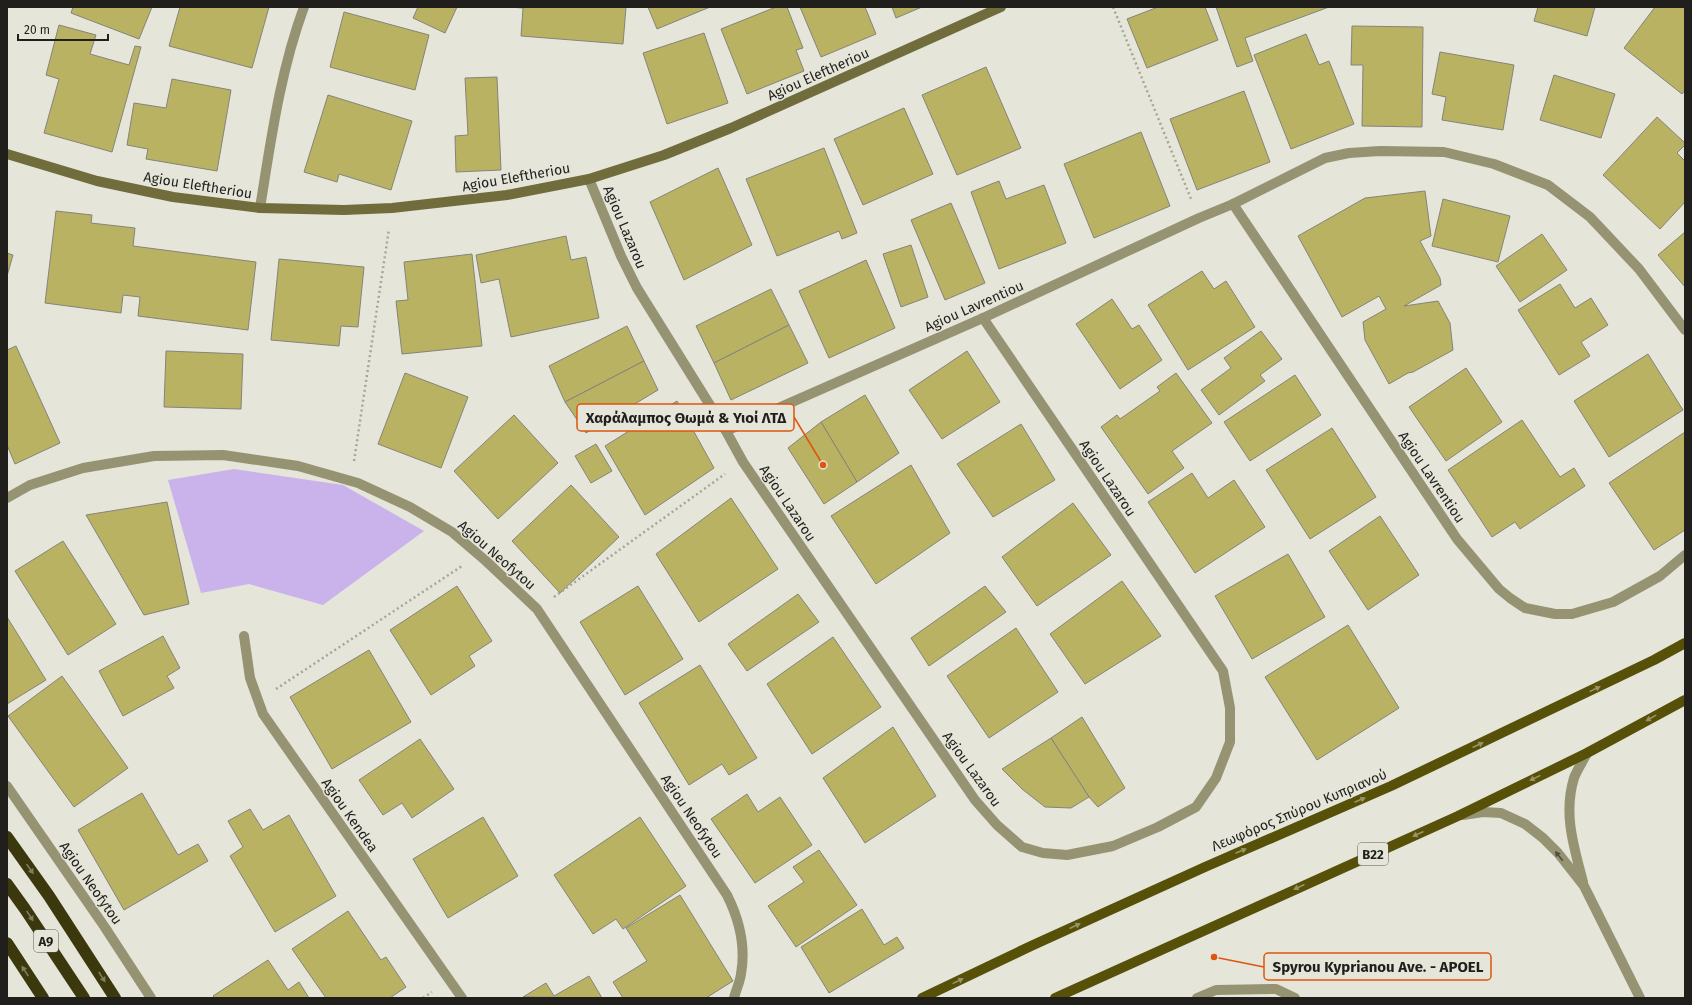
<svg xmlns="http://www.w3.org/2000/svg" width="1692" height="1005" viewBox="0 0 1692 1005" font-family="'Fira Sans',sans-serif">
<style>
.green{fill:#c9b3ea}
.building{fill:#b9b263;stroke:#848479}
.lines{fill:none;stroke-linecap:round;stroke-linejoin:round}
.path{stroke:#a6a59c;stroke-width:2.5;stroke-dasharray:2 3;stroke-linecap:butt}
.street{stroke:#969373;stroke-width:10}
.secondary{stroke:#706c3b;stroke-width:10}
.primary{stroke:#565008;stroke-width:10}
.highway{stroke:#3c380e;stroke-width:12}
.oneway{fill:#979366}
.oneway2{fill:#4f4d3e}
.oneway3{fill:#807d60}
.labels{text-anchor:middle;stroke-width:3;stroke-linejoin:round;paint-order:stroke}
.shield{fill:#e6e5da;stroke:#5b5a54;stroke-width:1}
.shield-label{font-size:13px;font-weight:bold;fill:#201f1b}
.street-label{font-size:14px;fill:#201f1b;stroke:#e6e5da}
.leader{fill:none;stroke:#de560d;stroke-width:1.5}
.callout-dot{fill:#de560d;stroke:#e6e5da;stroke-width:1.5}
.callout{fill:#e6e5da;stroke:#de560d;stroke-width:1.5}
.callout-label{font-size:15px;text-anchor:middle;font-weight:bold;fill:#201f1b}
</style>
<rect width="100%" height="100%" fill="#e6e5da"/>
<!-- green -->
<polygon class="green" points="234,469 343,485 424,531 323,605 249,584 201,593 168,480"/>
<!-- building -->
<g class="building">
<polygon points="73,7 152,7 139,39 71,13"/>
<polygon points="180,7 269,7 252,68 169,46"/>
<polygon points="418,7 457,7 445,33 413,18"/>
<polygon points="508,7 626,7 623,44 521,36 523,8"/>
<polygon points="648,7 710,7 657,29"/>
<polygon points="776,7 787,7 803,48 796,50 804,71 747,94 721,29"/>
<polygon points="800,7 865,7 876,34 821,57"/>
<polygon points="892,7 922,7 896,18"/>
<polygon points="1158,7 1205,7 1218,40 1147,68 1127,19"/>
<polygon points="1216,7 1329,7 1245,38 1253,61 1237,67"/>
<polygon points="1538,7 1595,7 1587,36 1534,21"/>
<polygon points="1655,7 1685,7 1685,90 1682,94 1624,48"/>
<polygon points="344,12 429,35 415,90 330,67"/>
<polygon points="59,25 96,35 90,54 129,65 135,46 141,47 112,152 44,133 59,79 46,75"/>
<polygon points="1352,26 1423,27 1422,127 1362,126 1363,65 1351,65"/>
<polygon points="704,33 728,103 667,124 643,53"/>
<polygon points="1306,34 1319,65 1329,61 1354,124 1291,149 1254,55"/>
<polygon points="1440,52 1514,65 1503,130 1442,120 1446,97 1432,94"/>
<polygon points="986,67 1021,148 957,175 922,95"/>
<polygon points="1554,75 1615,94 1601,138 1540,120"/>
<polygon points="497,77 501,170 456,172 455,136 468,135 465,78"/>
<polygon points="172,79 231,90 217,171 146,159 148,149 127,145 134,103 166,108"/>
<polygon points="1244,91 1270,162 1197,190 1170,119"/>
<polygon points="328,95 412,121 391,190 339,174 337,182 304,172"/>
<polygon points="904,108 933,174 863,205 834,139"/>
<polygon points="1657,117 1685,143 1685,145 1677,153 1685,161 1685,202 1660,229 1603,175"/>
<polygon points="1141,132 1170,206 1094,238 1064,164"/>
<polygon points="824,148 857,233 842,239 839,231 777,256 746,179"/>
<polygon points="718,168 752,245 684,280 650,202"/>
<polygon points="999,181 1006,199 1044,185 1066,243 999,269 971,192"/>
<polygon points="1425,191 1431,236 1420,241 1440,278 1441,285 1404,306 1438,301 1450,323 1453,350 1413,372 1408,373 1389,384 1365,340 1363,322 1386,309 1379,296 1342,317 1298,236 1365,198"/>
<polygon points="1443,199 1510,216 1498,262 1432,246"/>
<polygon points="951,203 985,283 945,300 911,220"/>
<polygon points="56,211 92,215 91,223 135,228 133,246 256,262 248,330 138,316 140,297 123,295 121,313 45,303"/>
<polygon points="1685,232 1685,287 1658,255"/>
<polygon points="1542,234 1567,270 1520,302 1496,266"/>
<polygon points="566,236 571,260 586,257 599,318 511,337 499,279 481,283 476,255"/>
<polygon points="911,245 928,297 901,307 883,254"/>
<polygon points="7,253 13,255 7,276"/>
<polygon points="472,254 482,346 402,354 396,301 408,300 404,262"/>
<polygon points="279,259 364,267 358,327 341,326 339,346 271,340"/>
<polygon points="866,260 895,328 829,358 799,291"/>
<polygon points="1202,271 1214,289 1226,281 1255,327 1188,370 1148,305"/>
<polygon points="1560,284 1575,308 1591,298 1608,325 1581,342 1590,356 1559,375 1518,310"/>
<polygon points="771,289 789,325 714,363 696,326"/>
<polygon points="1112,299 1132,329 1139,325 1162,360 1120,389 1076,324"/>
<polygon points="789,325 808,363 731,400 714,363"/>
<polygon points="627,326 644,361 565,402 549,366"/>
<polygon points="1261,331 1282,359 1260,375 1265,381 1219,415 1201,390 1231,368 1224,358"/>
<polygon points="16,346 60,443 15,464 7,445 7,350"/>
<polygon points="166,351 243,354 241,409 164,407"/>
<polygon points="967,351 1000,402 942,439 909,390"/>
<polygon points="1648,354 1683,410 1609,457 1574,401"/>
<polygon points="644,361 658,390 586,433 565,402"/>
<polygon points="1466,368 1502,422 1446,461 1409,407"/>
<polygon points="405,373 468,397 441,468 378,444"/>
<polygon points="1176,373 1212,423 1172,451 1184,468 1148,494 1101,427 1117,415 1120,419 1160,391 1157,387"/>
<polygon points="1295,375 1321,415 1250,461 1224,422"/>
<polygon points="865,395 899,453 857,482 821,422"/>
<polygon points="677,401 714,468 645,515 605,446"/>
<polygon points="514,415 558,463 498,519 454,471"/>
<polygon points="1522,420 1560,477 1574,468 1585,486 1520,529 1515,522 1492,537 1448,470"/>
<polygon points="821,422 857,482 824,504 788,448"/>
<polygon points="1021,424 1055,480 993,517 957,464"/>
<polygon points="1332,428 1376,497 1310,539 1266,470"/>
<polygon points="1685,432 1685,530 1654,550 1609,483"/>
<polygon points="596,444 612,471 591,483 575,456"/>
<polygon points="911,465 950,533 876,584 831,516"/>
<polygon points="1192,473 1208,498 1234,480 1265,527 1195,573 1148,502"/>
<polygon points="571,485 619,537 560,593 512,541"/>
<polygon points="731,498 778,569 699,622 656,554"/>
<polygon points="167,502 189,604 144,615 86,515"/>
<polygon points="1073,503 1111,555 1037,606 1002,557"/>
<polygon points="1380,516 1419,575 1368,610 1329,551"/>
<polygon points="63,541 116,624 68,655 15,571"/>
<polygon points="1288,554 1325,617 1252,659 1215,596"/>
<polygon points="1122,581 1161,636 1085,684 1050,634"/>
<polygon points="457,586 492,641 469,656 475,666 431,695 390,630"/>
<polygon points="638,586 683,659 625,695 580,622"/>
<polygon points="985,586 1006,612 929,666 911,638"/>
<polygon points="798,594 819,622 747,671 728,644"/>
<polygon points="7,617 46,680 7,704"/>
<polygon points="1348,625 1399,708 1317,760 1265,677"/>
<polygon points="1016,628 1058,692 989,738 947,676"/>
<polygon points="163,636 180,668 167,676 174,688 123,716 99,671"/>
<polygon points="833,637 881,707 812,754 767,684"/>
<polygon points="369,650 411,722 332,769 290,697"/>
<polygon points="700,665 757,758 729,775 722,764 689,785 639,703"/>
<polygon points="62,676 128,768 74,807 8,716"/>
<polygon points="1082,717 1125,788 1098,807 1089,797 1051,738"/>
<polygon points="893,727 936,796 865,843 823,778"/>
<polygon points="1051,738 1089,797 1071,808 1045,807 1022,789 1002,769"/>
<polygon points="420,739 454,789 412,818 402,803 383,815 359,780"/>
<polygon points="142,793 178,855 198,844 208,861 124,910 78,830"/>
<polygon points="747,794 758,812 780,797 812,845 755,883 711,819"/>
<polygon points="250,809 263,830 289,815 336,896 275,932 230,856 243,847 228,821"/>
<polygon points="483,817 518,876 448,918 413,859"/>
<polygon points="640,817 686,886 623,929 616,919 593,934 554,875"/>
<polygon points="819,850 857,905 796,947 768,906 804,882 793,867"/>
<polygon points="680,895 733,981 706,998 623,998 613,982 647,961 626,928"/>
<polygon points="862,909 884,945 897,937 904,948 829,993 801,947"/>
<polygon points="348,911 381,960 386,957 406,987 390,998 326,998 292,949"/>
<polygon points="268,960 288,990 299,982 309,998 215,998 213,996"/>
<polygon points="589,976 602,998 523,997 546,983 554,996"/>
</g>
<g class="lines">
<!-- path -->
<g class="path">
<polyline points="1113,7 1191,199"/>
<polyline points="354,461 389,229"/>
<polyline points="554,597 725,474"/>
<polyline points="276,689 462,566"/>
<polyline points="423,998 432,992"/>
</g>
<!-- street -->
<g class="street">
<polyline points="589,179 621,256 637,288 726,431 743,462 975,800 997,825 1022,847 1043,853 1067,855 1113,846 1158,827 1196,807 1216,778 1230,742 1230,708 1223,671 983,318"/>
<polyline points="1233,204 1457,539 1499,589 1510,598 1525,608 1555,614 1572,614 1613,602 1660,576 1685,555"/>
<path d="M 260,208 C 271,140 280,72 304,7"/>
<polyline points="726,431 983,318 1199,218 1233,204 1325,158 1349,153 1380,151 1444,152 1494,164 1548,185 1590,217 1639,269 1685,330"/>
<path d="M 7,498 L 30,485 L 83,468 L 154,456 L 223,455 L 298,466 L 358,483 L 410,507 L 452,532 L 486,561 L 537,609 L 727,895 C 739,919 746,946 741,974 C 740,982 736,990 734,998"/>
<polyline points="244,636 250,678 263,714 462,998"/>
<polyline points="7,786 104,926 151,998"/>
<polyline points="1463,815 1483,812 1501,813 1525,824 1543,838 1558,853 1584,886 1640,998"/>
<path d="M 1583,882 C 1574,847 1563,814 1574,778 C 1577,770 1583,761 1587,753"/>
<polyline points="1197,998 1216,990 1276,989 1295,998"/>
</g>
<!-- secondary -->
<polyline class="secondary" points="7,154 97,181 173,197 260,208 344,210 392,208 507,195 589,179 664,155 731,128 1001,7"/>
<!-- primary -->
<g class="primary">
<polyline points="922,998 1031,946 1205,867 1391,786 1654,660 1685,643"/>
<polyline points="1055,998 1458,816 1587,753 1685,700"/>
</g>
<!-- highway -->
<g class="highway">
<polyline points="7,837 49,896 115,998"/>
<polyline points="7,884 25,909 84,998"/>
<polyline points="7,943 43,998"/>
</g>
</g>
<!-- one-way arrows -->
<defs><path id="oneway-solid" d="M-6-.8H1V-3.2L6.5 0L1 3.2V.8H-6Z"/></defs>
<g class="oneway">
<use href="#oneway-solid" transform="translate(1595 689) rotate(-26)"/>
<use href="#oneway-solid" transform="translate(1651 718) rotate(151)"/>
<use href="#oneway-solid" transform="translate(1478 745) rotate(-25)"/>
<use href="#oneway-solid" transform="translate(1535 778) rotate(154)"/>
<use href="#oneway-solid" transform="translate(1360 800) rotate(-23)"/>
<use href="#oneway-solid" transform="translate(1418 834) rotate(156)"/>
<use href="#oneway-solid" transform="translate(1241 851) rotate(-23)"/>
<use href="#oneway-solid" transform="translate(1299 887) rotate(156)"/>
<use href="#oneway-solid" transform="translate(1075 926) rotate(-24)"/>
<use href="#oneway-solid" transform="translate(958 981) rotate(-26)"/>
</g>
<use class="oneway2" href="#oneway-solid" transform="translate(1559 856) rotate(-129)"/>
<g class="oneway3">
<use href="#oneway-solid" transform="translate(30 869) rotate(54)"/>
<use href="#oneway-solid" transform="translate(30 916) rotate(57)"/>
<use href="#oneway-solid" transform="translate(25 971) rotate(-123)"/>
<use href="#oneway-solid" transform="translate(102 977) rotate(57)"/>
</g>
<g class="labels">
<!-- shield labels -->
<g class="shield">
<rect x="1358" y="843" width="30" height="22" rx="3"/>
<rect x="34" y="930" width="24" height="22" rx="3"/>
</g>
<g class="shield-label">
<text x="1373" y="859">B22</text>
<text x="46" y="946">A9</text>
</g>
<!-- street labels -->
<g class="street-label">
<text transform="translate(818 74) rotate(-24)" y="5">Agiou Eleftheriou</text>
<text transform="translate(516 177) rotate(-10)" y="5">Agiou Eleftheriou</text>
<text transform="translate(198 185) rotate(9)" y="5">Agiou Eleftheriou</text>
<text transform="translate(625 227) rotate(67)" y="5">Agiou Lazarou</text>
<text transform="translate(974 306) rotate(-24)" y="5">Agiou Lavrentiou</text>
<text transform="translate(1432 477) rotate(56)" y="5">Agiou Lavrentiou</text>
<text transform="translate(1108 478) rotate(56)" y="5">Agiou Lazarou</text>
<text transform="translate(788 503) rotate(56)" y="5">Agiou Lazarou</text>
<text transform="translate(497 555) rotate(41)" y="5">Agiou Neofytou</text>
<text transform="translate(972 769) rotate(54)" y="5">Agiou Lazarou</text>
<text transform="translate(1299 810) rotate(-23)" y="5">Λεωφόρος Σπύρου Κυπριανού</text>
<text transform="translate(350 815) rotate(55)" y="5">Agiou Kendea</text>
<text transform="translate(692 816) rotate(56)" y="5">Agiou Neofytou</text>
<text transform="translate(91 883) rotate(55)" y="5">Agiou Neofytou</text>
</g>
</g>
<!-- callouts -->
<path class="leader" d="M823 465L794 417M1214 957L1264 967"/>
<g class="callout-dot">
<circle cx="823" cy="465" r="4"/>
<circle cx="1214" cy="957" r="4"/>
</g>
<g class="callout">
<rect x="577" y="404" width="217" height="27" rx="4"/>
<rect x="1264" y="953" width="227" height="27" rx="4"/>
</g>
<g class="callout-label">
<text x="686" y="423">Χαράλαμπος Θωμά &amp; Υιοί ΛΤΔ</text>
<text x="1378" y="972">Spyrou Kyprianou Ave. - APOEL</text>
</g>
<!-- border -->
<rect width="1692" height="1005" fill="none" stroke="#201f1b" stroke-width="16"/>
<!-- scale -->
<path d="M18 34v6h90v-6" fill="none" stroke="#201f1b" stroke-width="2"/>
<text x="24" y="34" font-size="12" fill="#201f1b" stroke="#e6e5da" stroke-width="3" paint-order="stroke">20 m</text>
</svg>
